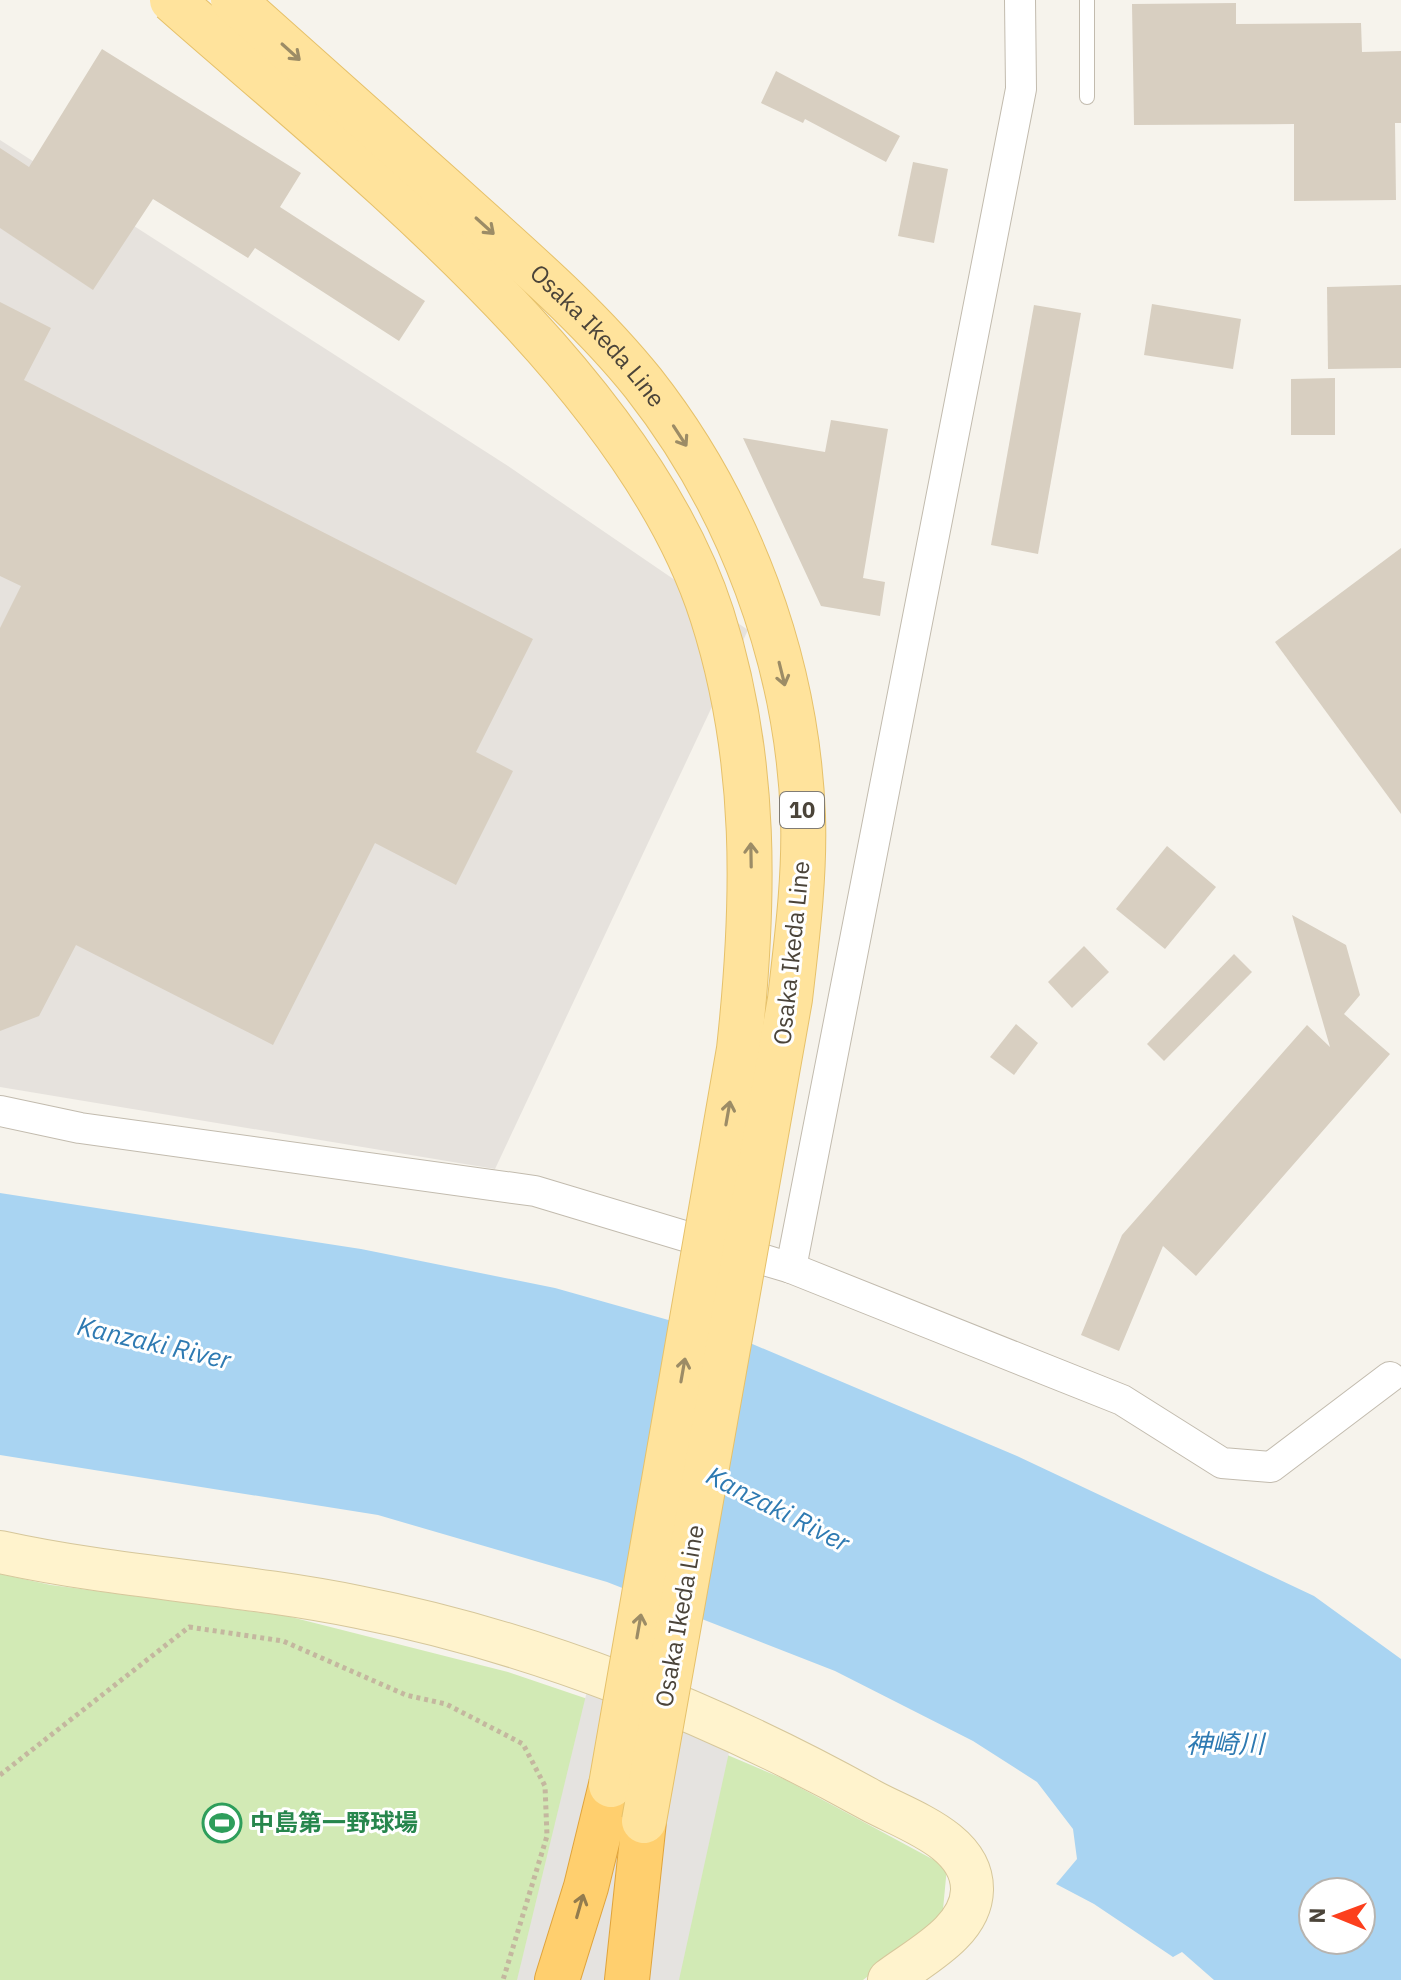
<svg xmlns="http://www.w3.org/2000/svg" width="1401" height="1980" viewBox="0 0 1401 1980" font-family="'IBM Plex Sans','Noto Sans JP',sans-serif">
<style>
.industrial{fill:#e6e2dd}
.green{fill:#d2eab5}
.parking{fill:#e5e3e0}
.water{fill:#a9d4f2;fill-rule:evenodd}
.building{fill:#d8cfc1}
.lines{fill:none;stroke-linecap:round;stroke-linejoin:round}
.lane-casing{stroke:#c2bbae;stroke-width:16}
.street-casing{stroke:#c2bbae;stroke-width:32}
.secondary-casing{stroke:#d6c79b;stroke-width:44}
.highway-casing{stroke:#e0a43c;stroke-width:46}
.path{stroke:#c4b79f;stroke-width:5;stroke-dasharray:4 4;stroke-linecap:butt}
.lane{stroke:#fff;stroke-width:14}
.street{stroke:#fff;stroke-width:30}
.secondary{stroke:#fff3cd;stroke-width:42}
.highway{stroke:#ffcf6e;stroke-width:44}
.primary-bridge-casing{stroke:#e6c16a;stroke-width:46;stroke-linecap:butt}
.primary-bridge{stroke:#ffe39c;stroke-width:44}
.oneway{stroke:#9c8c66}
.oneway2{stroke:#937c4e}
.labels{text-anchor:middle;stroke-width:6;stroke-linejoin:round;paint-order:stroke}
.shield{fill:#fff;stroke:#817c74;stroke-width:2}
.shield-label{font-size:22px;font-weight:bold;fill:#4b4439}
.street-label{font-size:24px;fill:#4b4439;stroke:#fff}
.leisure-label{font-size:24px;font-weight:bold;fill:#27864d;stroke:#fff;text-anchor:start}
.water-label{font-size:26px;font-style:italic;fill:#2e7ab2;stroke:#fff}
</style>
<rect width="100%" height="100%" fill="#f6f3ec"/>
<!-- industrial -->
<polygon class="industrial" points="0,140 508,466 748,630 495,1169 0,1087"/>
<!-- green -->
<polygon class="green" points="0,1574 51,1585 287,1616 508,1672 626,1712 784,1779 947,1867 942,1920 863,1980 0,1980"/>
<!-- parking -->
<polygon class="parking" points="587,1691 731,1743 679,1980 517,1980"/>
<!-- water -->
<path class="water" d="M 0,1193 L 361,1249 L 555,1288 L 750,1343 L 1017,1456 L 1314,1596 L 1401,1659 L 1401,1980 L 1214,1980 L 1182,1952 L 1173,1957 L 1094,1904 L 1056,1884 L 1077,1859 L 1073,1829 L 1037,1782 L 973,1741 L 835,1671 L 607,1582 L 378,1515 L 0,1455 ZM 1313,1892 L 1361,1892 L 1361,1940 L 1313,1940 Z"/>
<!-- building -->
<g class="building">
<polygon points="1236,3 1236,24 1361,23 1362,52 1401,51 1401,123 1395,123 1396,200 1294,201 1294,124 1134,125 1132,4"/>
<polygon points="102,49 301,173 280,207 425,301 399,341 255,248 248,258 153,199 93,290 0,228 0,148 29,167"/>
<polygon points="776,71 900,136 886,162 805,119 803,123 761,103"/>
<polygon points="913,162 948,169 934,243 898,236"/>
<polygon points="1401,285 1401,368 1328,369 1327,287"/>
<polygon points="0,302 51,328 24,380 533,639 476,752 513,771 456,885 375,843 273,1045 76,945 39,1016 0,1031 0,628 21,586 0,576"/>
<polygon points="1152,304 1241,319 1233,369 1144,355"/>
<polygon points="1034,305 1081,313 1038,554 991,545"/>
<polygon points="1335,378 1335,435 1291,435 1291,379"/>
<polygon points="831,420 888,429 863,578 885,582 880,616 821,606 743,438 825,452"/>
<polygon points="1401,548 1401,814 1275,642"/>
<polygon points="1167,846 1216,887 1165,949 1116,909"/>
<polygon points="1292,915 1346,945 1360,995 1344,1014 1390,1054 1196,1276 1163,1246 1119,1351 1081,1335 1122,1235 1307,1025 1330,1047"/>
<polygon points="1084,946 1109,972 1072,1008 1048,982"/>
<polygon points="1234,954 1252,972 1164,1061 1147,1044"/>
<polygon points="1016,1024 1038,1043 1014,1075 990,1057"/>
</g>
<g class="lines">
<defs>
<polyline id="lane" points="1087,0 1087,97"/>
<g id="street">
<polyline points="0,1111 80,1128 535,1191 791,1268 1122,1400 1222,1463 1271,1467 1390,1377"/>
<polyline points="791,1268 1021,89 1020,0"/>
</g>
<path id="secondary" d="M 0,1552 C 118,1578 240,1583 358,1607 C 535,1642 712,1712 870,1800 C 906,1820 973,1840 972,1890 C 971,1932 919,1957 889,1980"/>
<g id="highway">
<polyline points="557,1980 586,1887 611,1785"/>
<polyline points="627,1980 644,1821"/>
</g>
</defs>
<!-- lane casing -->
<use href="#lane" class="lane-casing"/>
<!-- street casing -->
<use href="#street" class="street-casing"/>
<!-- secondary casing -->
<use href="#secondary" class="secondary-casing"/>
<!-- highway casing -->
<use href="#highway" class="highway-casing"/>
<!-- path -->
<polyline class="path" points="0,1775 189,1627 283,1641 406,1695 446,1704 523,1744 545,1786 547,1836 503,1980"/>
<!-- lane -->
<use href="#lane" class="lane"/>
<!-- street -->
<use href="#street" class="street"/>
<!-- secondary -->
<use href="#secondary" class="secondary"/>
<!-- highway -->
<use href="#highway" class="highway"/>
<defs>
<g id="primary-bridge">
<path d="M 172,0 C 354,161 636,378 712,615 C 758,758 755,902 739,1049 L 611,1785"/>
<path id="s1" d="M 233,0 C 305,64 376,128 447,191 C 514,252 586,312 643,383 C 739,505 797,660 803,816 C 805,877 797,938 790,999 L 644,1821"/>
</g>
</defs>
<!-- primary-bridge casing -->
<use href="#primary-bridge" class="primary-bridge-casing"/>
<!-- primary-bridge -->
<use href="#primary-bridge" class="primary-bridge"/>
</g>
<!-- one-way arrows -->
<defs><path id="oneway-shaft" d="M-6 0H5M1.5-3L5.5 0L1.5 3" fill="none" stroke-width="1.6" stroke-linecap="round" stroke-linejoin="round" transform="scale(2)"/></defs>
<g class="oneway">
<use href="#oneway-shaft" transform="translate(291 52) rotate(42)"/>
<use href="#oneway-shaft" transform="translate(485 226) rotate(42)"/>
<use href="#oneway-shaft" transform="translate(680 436) rotate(57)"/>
<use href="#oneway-shaft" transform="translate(782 674) rotate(76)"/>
<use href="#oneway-shaft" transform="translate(751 855) rotate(-91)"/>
<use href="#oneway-shaft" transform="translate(728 1113) rotate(-80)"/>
<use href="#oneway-shaft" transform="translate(683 1370) rotate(-80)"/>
<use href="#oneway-shaft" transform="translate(639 1626) rotate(-80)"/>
</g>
<use class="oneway2" href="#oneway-shaft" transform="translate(580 1906) rotate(-74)"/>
<!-- icons -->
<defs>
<symbol id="stadium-ring" viewBox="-11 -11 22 22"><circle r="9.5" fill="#fff" stroke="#2e9e5b" stroke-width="1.5"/><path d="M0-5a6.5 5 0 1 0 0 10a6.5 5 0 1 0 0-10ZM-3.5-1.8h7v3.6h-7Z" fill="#2e9e5b"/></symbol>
</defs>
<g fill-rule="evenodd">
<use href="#stadium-ring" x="200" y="1801" width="44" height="44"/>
</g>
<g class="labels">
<!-- shield labels -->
<rect class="shield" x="780" y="792" width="44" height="36" rx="6"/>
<g class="shield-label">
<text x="802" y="818">10</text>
</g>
<!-- street labels -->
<g class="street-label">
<text dy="8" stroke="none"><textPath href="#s1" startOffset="496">Osaka Ikeda Line</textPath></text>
<text transform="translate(792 953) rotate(-84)" y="8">Osaka Ikeda Line</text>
<text transform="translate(680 1616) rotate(-80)" y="8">Osaka Ikeda Line</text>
</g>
<!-- leisure labels -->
<g class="leisure-label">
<text x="250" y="1831">中島第一野球場</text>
</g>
<!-- water labels -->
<g class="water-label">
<text transform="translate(154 1343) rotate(13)" y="9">Kanzaki River</text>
<text transform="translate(778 1509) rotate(27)" y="9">Kanzaki River</text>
<text x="1225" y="1753">神崎川</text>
</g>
</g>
<!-- north arrow -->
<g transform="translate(1337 1916) rotate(271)"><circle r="38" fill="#ffffff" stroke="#b7b4b0" stroke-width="2"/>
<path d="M0-6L14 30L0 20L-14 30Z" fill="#fc3f1d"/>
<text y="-12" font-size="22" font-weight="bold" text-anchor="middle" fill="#4b4439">N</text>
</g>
</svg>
